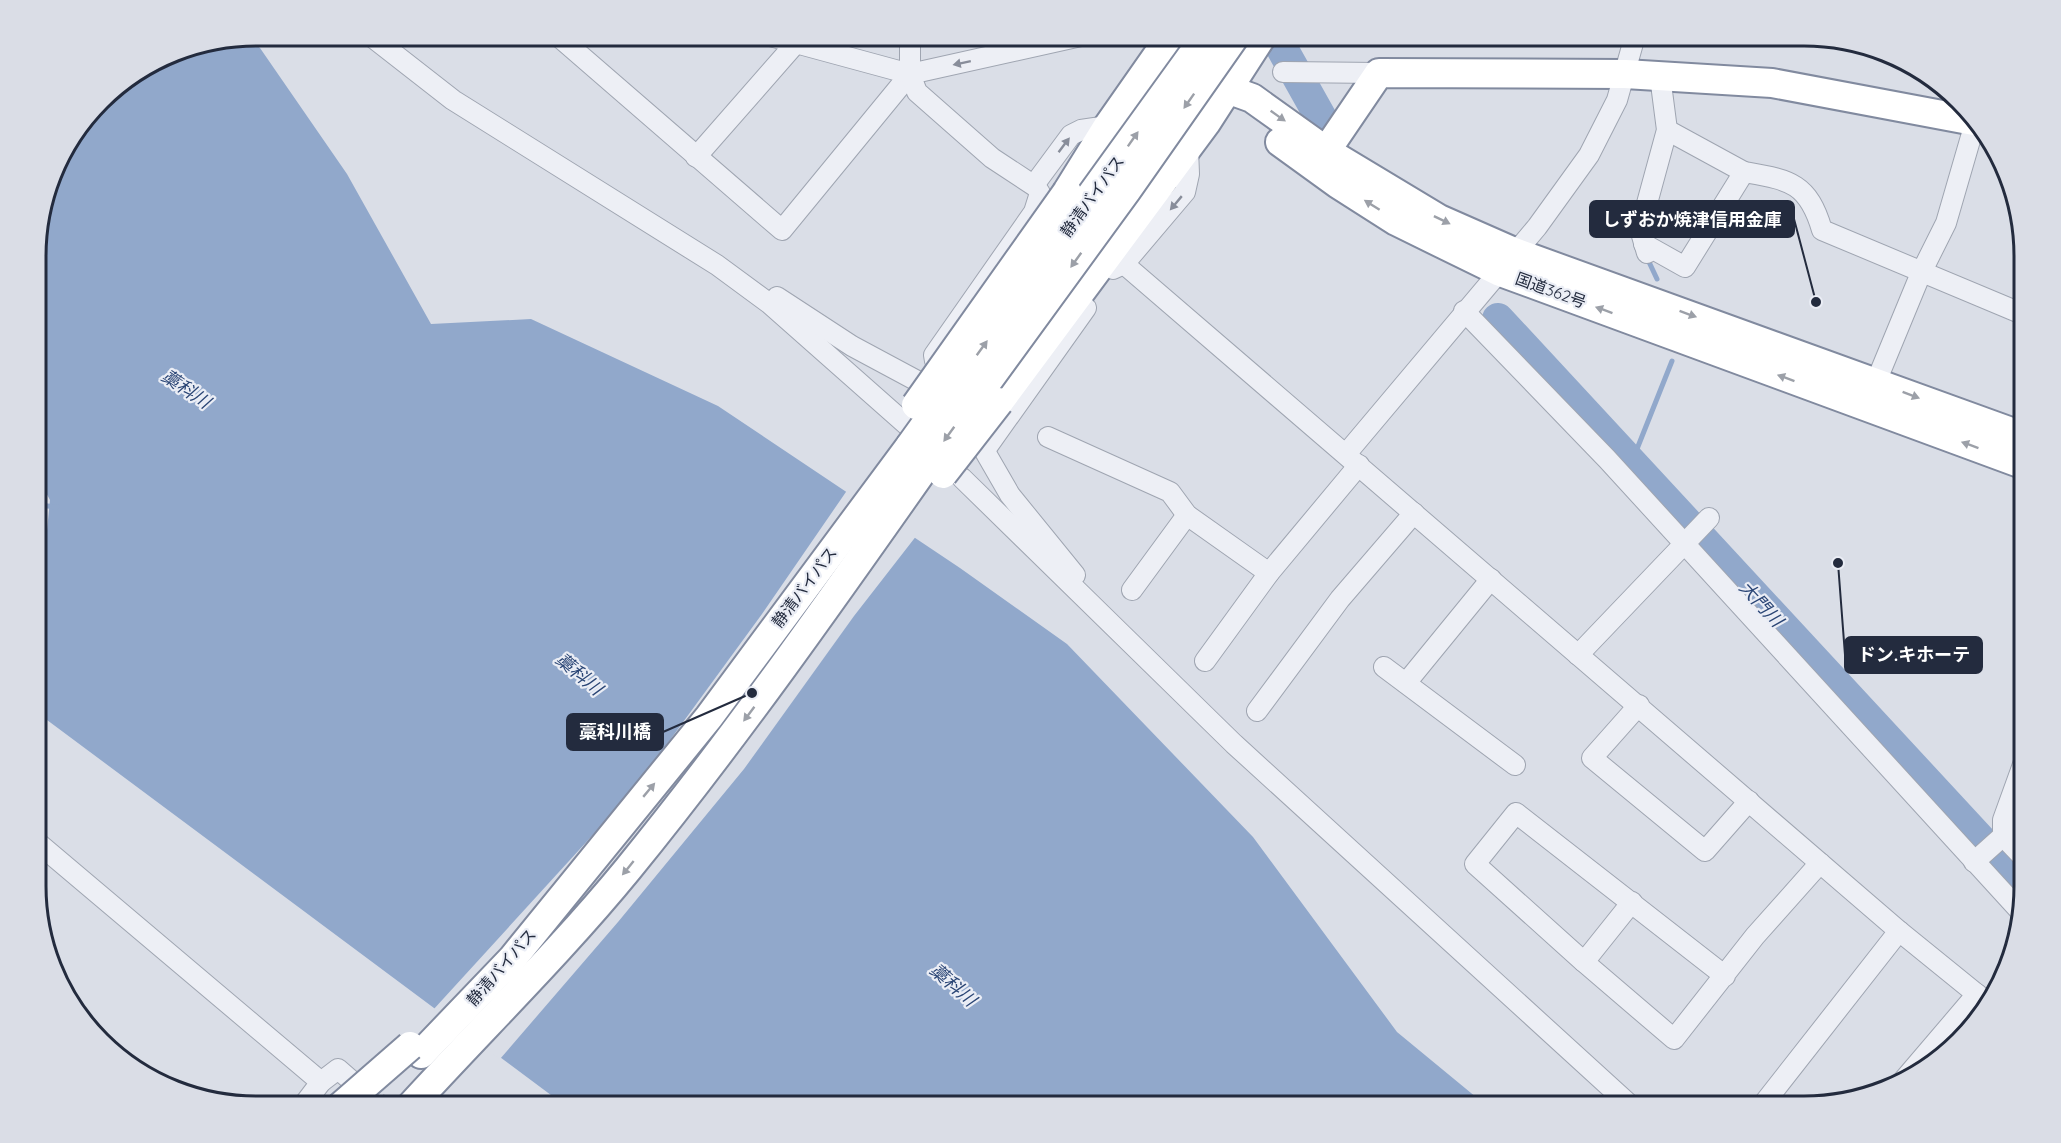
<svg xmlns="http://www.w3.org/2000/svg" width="2061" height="1143" viewBox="0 0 2061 1143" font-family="Quicksand,'Noto Sans JP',sans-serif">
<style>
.water{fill:#91a8cb}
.pier{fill:#dadee7}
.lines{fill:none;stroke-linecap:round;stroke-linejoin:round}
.stream{stroke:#91a8cb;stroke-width:5}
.river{stroke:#91a8cb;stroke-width:32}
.minor-tunnel{stroke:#b5bac5;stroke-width:20;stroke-dasharray:20 10;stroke-linecap:butt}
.minor-casing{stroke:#9fa5b1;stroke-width:22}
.highway-casing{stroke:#818a9f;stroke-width:32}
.minor{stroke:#edeff5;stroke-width:20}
.highway{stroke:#fff;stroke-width:28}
.highway-bridge-casing{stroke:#818a9f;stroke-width:32;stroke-linecap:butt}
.highway-bridge{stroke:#fff;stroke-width:28}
.oneway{fill:#888d9a}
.oneway2{fill:#9ca0a8}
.labels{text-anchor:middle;stroke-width:4.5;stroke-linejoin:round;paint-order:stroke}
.street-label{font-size:16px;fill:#232b3e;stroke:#eaedf5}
.water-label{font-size:18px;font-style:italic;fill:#2a4575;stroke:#eaedf5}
.rim{fill:none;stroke:#232b3e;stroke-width:3}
.leader{fill:none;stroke:#232b3e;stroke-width:2}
.callout-dot{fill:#232b3e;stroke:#eaedf5;stroke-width:2}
.callout{fill:#232b3e;stroke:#232b3e;stroke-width:2}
.callout-label{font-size:18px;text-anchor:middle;font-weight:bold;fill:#fff}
</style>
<rect width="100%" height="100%" fill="#dadee7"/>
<!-- water -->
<polygon class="water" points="248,38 260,48 347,174 431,324 531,319 718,406 960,568 1067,644 1253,837 1397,1032 1488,1107 567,1107 43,717 38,682 38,622 50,500 38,478 38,228 59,159 111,91 172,53"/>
<!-- pier -->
<polygon class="pier" points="848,489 917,535 854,616 744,769 618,922 500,1059 433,1010 632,792 762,614"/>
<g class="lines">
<!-- stream -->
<g class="stream">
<polyline points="1649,262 1657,279"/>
<polyline points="1631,464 1672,361"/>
<polyline points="38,505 57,507"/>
</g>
<!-- river -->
<g class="river">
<polyline points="1275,36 1321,118"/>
<polyline points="1498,319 2025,888"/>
</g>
<!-- minor-tunnel -->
<polyline class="minor-tunnel" points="354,1083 384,1107"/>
<defs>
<g id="minor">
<polyline points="371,36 453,100 717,265 770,304 908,426"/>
<polyline points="558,36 782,230 910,74"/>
<polyline points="770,36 910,74 1081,36"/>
<polyline points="910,36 910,74 917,92 992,158 1036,187 1040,193 1034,212 934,355 935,361 951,374"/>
<polyline points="1283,72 1379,73"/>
<polyline points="1667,130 1744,172"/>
<polyline points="696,157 796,43"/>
<polyline points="1034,185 1071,135 1081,130 1108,126"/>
<path d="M 1644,244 L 1685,267 L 1744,172 C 1789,180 1808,182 1822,230 L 2025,315"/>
<polyline points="1647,253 1640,229 1667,130 1660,76"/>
<polyline points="1124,264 1899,931 1989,1004"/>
<polyline points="1113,269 1124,264 1185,192 1189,174 1188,148"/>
<polyline points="777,297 852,346 921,383"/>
<polyline points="1464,311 1607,459 2021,912"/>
<polyline points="1876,382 1921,273 1946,223 1975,123"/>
<polyline points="1048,437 1170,492 1187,515 1269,573"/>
<polyline points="980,443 1010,495 1075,575"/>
<polyline points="985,450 1086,308"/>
<polyline points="1346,454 1537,227 1589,155 1617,100 1635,36"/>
<polyline points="962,478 1234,744 1632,1107"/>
<polyline points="1132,590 1187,515"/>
<polyline points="1578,655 1709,518"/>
<polyline points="1205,661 1269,573 1359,465"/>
<polyline points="1384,667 1515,765"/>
<polyline points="1406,683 1491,579"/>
<polyline points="1639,705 1592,758 1705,851 1749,801"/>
<polyline points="1257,711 1340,599 1414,513"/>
<polyline points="2025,759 2003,820 2003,836 2025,859"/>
<polyline points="38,843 321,1082"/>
<polyline points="1974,862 2003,836"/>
<polyline points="1584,962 1632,902"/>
<polyline points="1725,976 1516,813 1475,864 1584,962 1674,1039 1755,936 1820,863"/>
<polyline points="1902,1082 1977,994"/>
<polyline points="302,1107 321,1082 338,1069 354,1083"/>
<polyline points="1761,1107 1899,931"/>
</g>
<g id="highway">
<polyline points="1157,36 1227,89 1252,98 1326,151 1439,219 1514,252 2025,437"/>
<polyline points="1280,142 1338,184 1396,221 1498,271 2025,465"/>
<polyline points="1326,151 1379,73 1625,74 1772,83 1974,121"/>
<polyline points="1067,192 1108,126 1171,36"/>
<polyline points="999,402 1206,123 1262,36"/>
<polyline points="421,1054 512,959 709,717 910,446"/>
<path d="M 410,1107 C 482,1028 560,952 628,869 C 734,739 831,601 928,463"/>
</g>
</defs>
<!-- minor casing -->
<use href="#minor" class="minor-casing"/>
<!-- highway casing -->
<use href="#highway" class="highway-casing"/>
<!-- minor -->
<use href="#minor" class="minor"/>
<!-- highway -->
<use href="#highway" class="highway"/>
<defs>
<g id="highway-bridge">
<polyline points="916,405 1067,192"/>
<polyline points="910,446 1206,36"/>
<polyline points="928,463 1127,190 1235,36"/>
<polyline points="943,474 999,402"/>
<polyline points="340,1107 410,1046"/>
</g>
</defs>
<!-- highway-bridge casing -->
<use href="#highway-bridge" class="highway-bridge-casing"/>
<!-- highway-bridge -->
<use href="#highway-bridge" class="highway-bridge"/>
</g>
<!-- one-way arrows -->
<defs><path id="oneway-solid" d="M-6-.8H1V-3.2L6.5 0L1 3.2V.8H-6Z" transform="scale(1.5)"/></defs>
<g class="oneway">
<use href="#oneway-solid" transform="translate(962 63) rotate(168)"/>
<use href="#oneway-solid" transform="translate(1064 145) rotate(-53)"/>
<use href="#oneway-solid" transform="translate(1176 203) rotate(130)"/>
</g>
<g class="oneway2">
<use href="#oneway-solid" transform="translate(1189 101) rotate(125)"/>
<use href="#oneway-solid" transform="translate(1278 116) rotate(35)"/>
<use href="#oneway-solid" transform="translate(1133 139) rotate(-55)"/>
<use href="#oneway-solid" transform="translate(1372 205) rotate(-148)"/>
<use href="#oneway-solid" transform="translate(1442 220) rotate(26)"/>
<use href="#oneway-solid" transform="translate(1076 260) rotate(126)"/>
<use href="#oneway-solid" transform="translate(1604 310) rotate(-160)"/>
<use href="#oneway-solid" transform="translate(1688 314) rotate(20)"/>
<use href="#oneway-solid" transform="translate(982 348) rotate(-54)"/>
<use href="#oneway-solid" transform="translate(1786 378) rotate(-160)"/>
<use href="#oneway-solid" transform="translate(1911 395) rotate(21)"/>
<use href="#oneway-solid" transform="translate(949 434) rotate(126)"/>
<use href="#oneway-solid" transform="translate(1970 445) rotate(-160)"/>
<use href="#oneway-solid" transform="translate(749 714) rotate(127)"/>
<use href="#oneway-solid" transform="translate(649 790) rotate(-50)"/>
<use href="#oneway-solid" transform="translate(628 868) rotate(129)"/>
</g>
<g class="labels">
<!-- street labels -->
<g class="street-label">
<text transform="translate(1092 196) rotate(-54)" y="6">静清バイパス</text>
<text transform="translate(1551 290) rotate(20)" y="6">国道362号</text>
<text transform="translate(804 587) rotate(-53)" y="6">静清バイパス</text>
<text transform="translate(501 967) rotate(-49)" y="6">静清バイパス</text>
</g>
<!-- water labels -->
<g class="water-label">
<text transform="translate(186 389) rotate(34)" y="6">藁科川</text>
<text transform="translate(1761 604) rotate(47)" y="6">大門川</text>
<text transform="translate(579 674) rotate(40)" y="6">藁科川</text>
<text transform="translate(953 985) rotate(41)" y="6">藁科川</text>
</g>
</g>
<!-- crop -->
<path d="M0 0H2061V1143H0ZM256 46H1804A210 210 0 0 1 2014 256V886A210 210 0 0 1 1804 1096H256A210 210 0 0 1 46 886V256A210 210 0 0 1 256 46Z" fill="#dadde6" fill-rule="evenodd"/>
<path class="rim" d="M256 46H1804A210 210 0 0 1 2014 256V886A210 210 0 0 1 1804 1096H256A210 210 0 0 1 46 886V256A210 210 0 0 1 256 46Z"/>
<!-- callouts -->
<path class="leader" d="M1816 302L1794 219M1838 563L1845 655M752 693L663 732"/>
<g class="callout-dot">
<circle cx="1816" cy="302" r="6"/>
<circle cx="1838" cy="563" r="6"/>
<circle cx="752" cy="693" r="6"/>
</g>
<g class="callout">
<rect x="1590" y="201" width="204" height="36" rx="6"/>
<rect x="1845" y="637" width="137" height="36" rx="6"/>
<rect x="567" y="714" width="96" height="36" rx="6"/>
</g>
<g class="callout-label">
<text x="1692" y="226">しずおか焼津信用金庫</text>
<text x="1914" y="661">ドン.キホーテ</text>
<text x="615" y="738">藁科川橋</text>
</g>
</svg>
